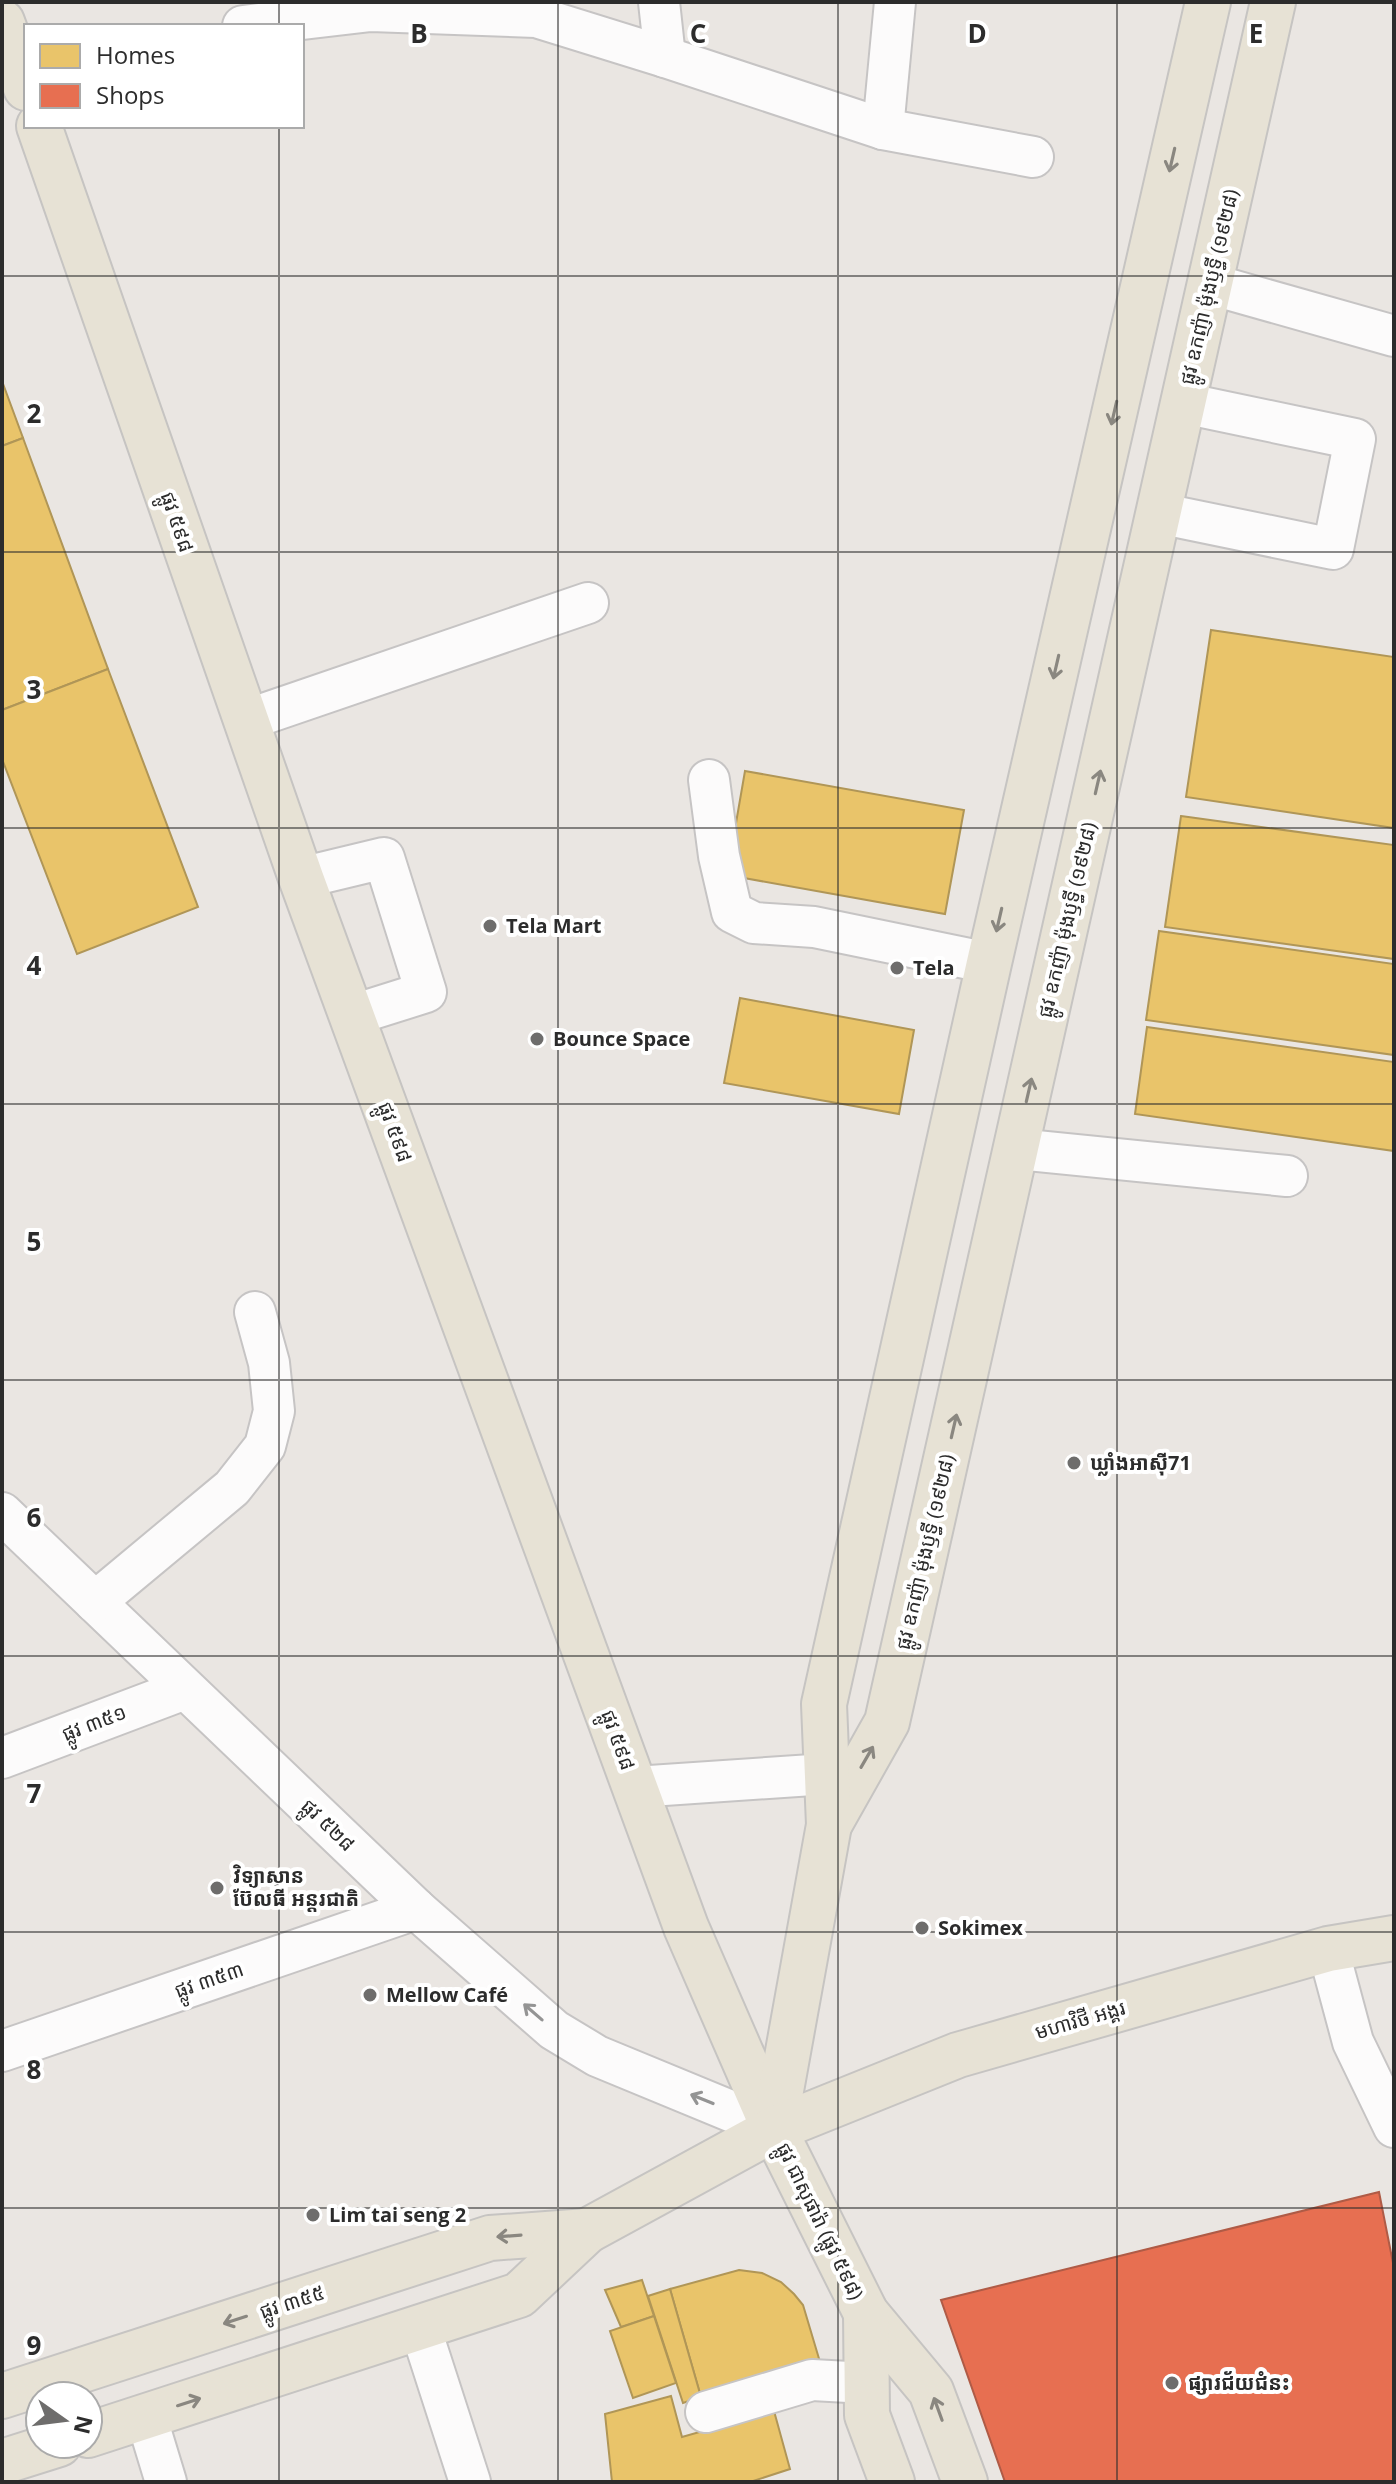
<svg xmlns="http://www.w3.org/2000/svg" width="1396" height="2484" viewBox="0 0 1396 2484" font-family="'Open Sans','Noto Sans Khmer',sans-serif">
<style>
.homes{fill:#e9c46a;stroke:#b09657;stroke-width:2}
.shops{fill:#e76f51;stroke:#af5b46;stroke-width:2}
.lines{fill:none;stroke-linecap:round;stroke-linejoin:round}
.minor-casing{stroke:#c6c4c4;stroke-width:44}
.major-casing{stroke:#c6c4c2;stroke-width:48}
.minor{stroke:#fcfbfb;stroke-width:40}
.major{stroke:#e7e2d5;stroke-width:44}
.oneway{stroke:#8a8780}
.oneway2{stroke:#949494}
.grid{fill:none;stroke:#2c2c2c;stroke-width:2;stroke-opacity:0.55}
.poi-dot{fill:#6e6d6c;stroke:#fff;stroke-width:3}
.labels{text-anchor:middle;stroke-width:8;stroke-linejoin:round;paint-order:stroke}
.street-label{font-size:20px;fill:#2c2c2c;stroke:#fff}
.poi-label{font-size:20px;font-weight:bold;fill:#2c2c2c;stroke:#fff;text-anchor:start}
.grid-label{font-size:26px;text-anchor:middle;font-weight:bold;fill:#2c2c2c;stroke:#fff;stroke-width:8;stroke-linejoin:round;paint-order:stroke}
</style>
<rect width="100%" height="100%" fill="#eae6e2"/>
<!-- homes -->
<g class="homes">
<polygon points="2,381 23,438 2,446"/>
<polygon points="23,438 108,669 2,710 2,446"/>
<polygon points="1211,630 1394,657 1394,828 1186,797"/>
<polygon points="108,669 198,907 77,954 2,759 2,710"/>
<polygon points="745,771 964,810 945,914 727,875"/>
<polygon points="1181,816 1394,845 1394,959 1165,927"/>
<polygon points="1159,931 1394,964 1394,1055 1146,1020"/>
<polygon points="740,998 914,1030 899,1114 724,1083"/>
<polygon points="1147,1027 1394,1062 1394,1151 1135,1114"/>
<polygon points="739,2270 762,2273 781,2282 794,2294 803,2305 820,2362 701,2397 670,2289"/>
<polygon points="642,2280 654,2316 621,2327 605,2290"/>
<polygon points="670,2289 701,2397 683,2403 648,2296"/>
<polygon points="654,2316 676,2383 633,2398 610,2331"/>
<polygon points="671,2396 682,2437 774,2411 790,2469 750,2482 612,2482 605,2414"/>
</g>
<!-- shops -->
<polygon class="shops" points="1379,2192 1394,2268 1394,2482 1005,2482 941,2300"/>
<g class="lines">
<defs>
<g id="minor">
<polyline points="659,2 665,57"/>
<polyline points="243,26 371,11 536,17 665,57 883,129 1033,157"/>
<polyline points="883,129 895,2"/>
<polyline points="1210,284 1394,336"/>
<polyline points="1158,513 1333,549 1355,439 1183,403"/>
<polyline points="246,720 588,603"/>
<polyline points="709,780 719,856 732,912 754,923 814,927 989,963"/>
<polyline points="301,878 384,858 426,992 353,1015"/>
<polyline points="1016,1149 1287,1176"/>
<polyline points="2,1513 416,1909 554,2030 597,2056 774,2129"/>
<polyline points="95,1602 232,1488 265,1446 274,1411 269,1363 255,1312"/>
<polyline points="2,1758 185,1689"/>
<polyline points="635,1787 827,1774"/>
<polyline points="1328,1949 1353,2042 1394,2127"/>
<polyline points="2,2051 416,1909"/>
<polyline points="420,2327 470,2482"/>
<polyline points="706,2412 812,2380 867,2383"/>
<polyline points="146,2416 166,2482"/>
</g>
<g id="major">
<polyline points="2,22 26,88"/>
<polyline points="39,126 301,878 686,1927 774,2129 866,2313 931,2391 965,2482"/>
<polyline points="829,1825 887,1722 1273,2"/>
<polyline points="774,2129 829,1825 824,1704 989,963 1208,2"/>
<polyline points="866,2313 867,2415 892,2482"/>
<polyline points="2,2396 490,2238 587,2231"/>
<polyline points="88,2435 519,2295 587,2231 774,2129 958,2055 1328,1949 1394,1938"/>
<polyline points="2,2462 59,2444"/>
</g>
</defs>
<!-- minor casing -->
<use href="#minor" class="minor-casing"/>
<!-- major casing -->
<use href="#major" class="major-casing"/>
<!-- minor -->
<use href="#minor" class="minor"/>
<!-- major -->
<use href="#major" class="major"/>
</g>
<!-- one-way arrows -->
<defs><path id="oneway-shaft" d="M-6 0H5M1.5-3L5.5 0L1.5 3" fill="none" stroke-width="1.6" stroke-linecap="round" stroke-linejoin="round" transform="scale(2)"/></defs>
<g class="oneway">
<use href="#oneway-shaft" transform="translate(1172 160) rotate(103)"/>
<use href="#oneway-shaft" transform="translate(1114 413) rotate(103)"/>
<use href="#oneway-shaft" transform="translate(1056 667) rotate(103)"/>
<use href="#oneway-shaft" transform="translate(1098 782) rotate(-77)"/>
<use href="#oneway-shaft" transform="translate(999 920) rotate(103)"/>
<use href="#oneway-shaft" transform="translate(1029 1090) rotate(-77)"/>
<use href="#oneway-shaft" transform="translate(954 1426) rotate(-77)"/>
<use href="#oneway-shaft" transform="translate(867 1757) rotate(-60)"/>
<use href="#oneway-shaft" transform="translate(509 2236) rotate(176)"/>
<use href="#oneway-shaft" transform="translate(235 2320) rotate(162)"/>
<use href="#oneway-shaft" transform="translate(189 2402) rotate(-18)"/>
<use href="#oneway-shaft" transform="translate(938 2409) rotate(-110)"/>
</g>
<g class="oneway2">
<use href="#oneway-shaft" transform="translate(533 2012) rotate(-139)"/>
<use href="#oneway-shaft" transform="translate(702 2099) rotate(-158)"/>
</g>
<!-- grid -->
<path class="grid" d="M 279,2 L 279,26M 558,2 L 558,2482M 838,2 L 838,2482M 1117,2 L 1117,2482M 279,126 L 279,2482M 2,276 L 1394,276M 2,552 L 1394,552M 2,828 L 1394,828M 2,1104 L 1394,1104M 2,1380 L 1394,1380M 2,1656 L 1394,1656M 2,1932 L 1394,1932M 2,2208 L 1394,2208"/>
<!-- markers -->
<g class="poi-dot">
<circle cx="490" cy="926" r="8"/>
<circle cx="897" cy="968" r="8"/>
<circle cx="537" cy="1039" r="8"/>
<circle cx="1074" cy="1463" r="8"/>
<circle cx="217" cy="1888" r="8"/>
<circle cx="922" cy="1928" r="8"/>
<circle cx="370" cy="1995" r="8"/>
<circle cx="313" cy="2215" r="8"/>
<circle cx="1172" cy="2383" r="8"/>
</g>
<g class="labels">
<!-- street labels -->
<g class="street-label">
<text transform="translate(1209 287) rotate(-77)" y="7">ផ្លូវ ឧកញ៉ា ម៉ុងឫទ្ធី (១៩២៨)</text>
<text transform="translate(177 522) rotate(71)" y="7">ផ្លូវ ៥៩៨</text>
<text transform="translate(1067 920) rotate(-77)" y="7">ផ្លូវ ឧកញ៉ា ម៉ុងឫទ្ធី (១៩២៨)</text>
<text transform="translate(395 1132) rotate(70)" y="7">ផ្លូវ ៥៩៨</text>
<text transform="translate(925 1552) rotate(-77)" y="7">ផ្លូវ ឧកញ៉ា ម៉ុងឫទ្ធី (១៩២៨)</text>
<text transform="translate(94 1723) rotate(-21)" y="7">ផ្លូវ ៣៥១</text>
<text transform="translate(618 1740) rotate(70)" y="7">ផ្លូវ ៥៩៨</text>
<text transform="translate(328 1825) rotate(44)" y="7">ផ្លូវ ៥២៨</text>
<text transform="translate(209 1980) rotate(-19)" y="7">ផ្លូវ ៣៥៣</text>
<text transform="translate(1080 2020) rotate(-16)" y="7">មហាវិថី អង្គរ</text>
<text transform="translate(820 2221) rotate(64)" y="7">ផ្លូវ ជាសុផារ៉ា (ផ្លូវ ៥៩៨)</text>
<text transform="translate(292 2302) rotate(-18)" y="7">ផ្លូវ ៣៥៥</text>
</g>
<!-- poi labels -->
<g class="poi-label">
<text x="506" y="933">Tela Mart</text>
<text x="913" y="975">Tela</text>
<text x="553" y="1046">Bounce Space</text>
<text x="1090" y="1470">ឃ្លាំងអាសុី71</text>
<text x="233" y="1883">វិទ្យាស្ថាន<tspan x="233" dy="23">ប៊ែលធី អន្ដរជាតិ</tspan></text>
<text x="938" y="1935">Sokimex</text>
<text x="386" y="2002">Mellow Café</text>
<text x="329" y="2222">Lim tai seng 2</text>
<text x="1188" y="2390">ផ្សារជ័យជំនះ</text>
</g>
</g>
<g class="grid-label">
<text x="419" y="43">B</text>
<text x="698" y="43">C</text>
<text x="977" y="43">D</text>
<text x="1256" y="43">E</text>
<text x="34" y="423">2</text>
<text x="34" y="699">3</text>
<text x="34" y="975">4</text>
<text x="34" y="1251">5</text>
<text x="34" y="1527">6</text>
<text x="34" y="1803">7</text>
<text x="34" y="2079">8</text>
<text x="34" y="2355">9</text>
</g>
<!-- border -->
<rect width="1396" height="2484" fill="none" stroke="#2c2c2c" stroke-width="8"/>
<!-- legend -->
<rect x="24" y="24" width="280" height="104" fill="#ffffff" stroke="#ababab" stroke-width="2"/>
<rect x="40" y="44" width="40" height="24" fill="#e9c46a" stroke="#ababab" stroke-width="2"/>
<text x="96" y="64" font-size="24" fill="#2c2c2c">Homes</text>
<rect x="40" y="84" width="40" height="24" fill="#e76f51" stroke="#ababab" stroke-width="2"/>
<text x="96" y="104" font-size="24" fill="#2c2c2c">Shops</text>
<!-- north arrow -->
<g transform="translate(64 2420) rotate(104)"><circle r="38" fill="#ffffff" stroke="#ababab" stroke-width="2"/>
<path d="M0-6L14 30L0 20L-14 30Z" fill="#6e6d6c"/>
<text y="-12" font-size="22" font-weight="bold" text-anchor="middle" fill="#2c2c2c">N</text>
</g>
</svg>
